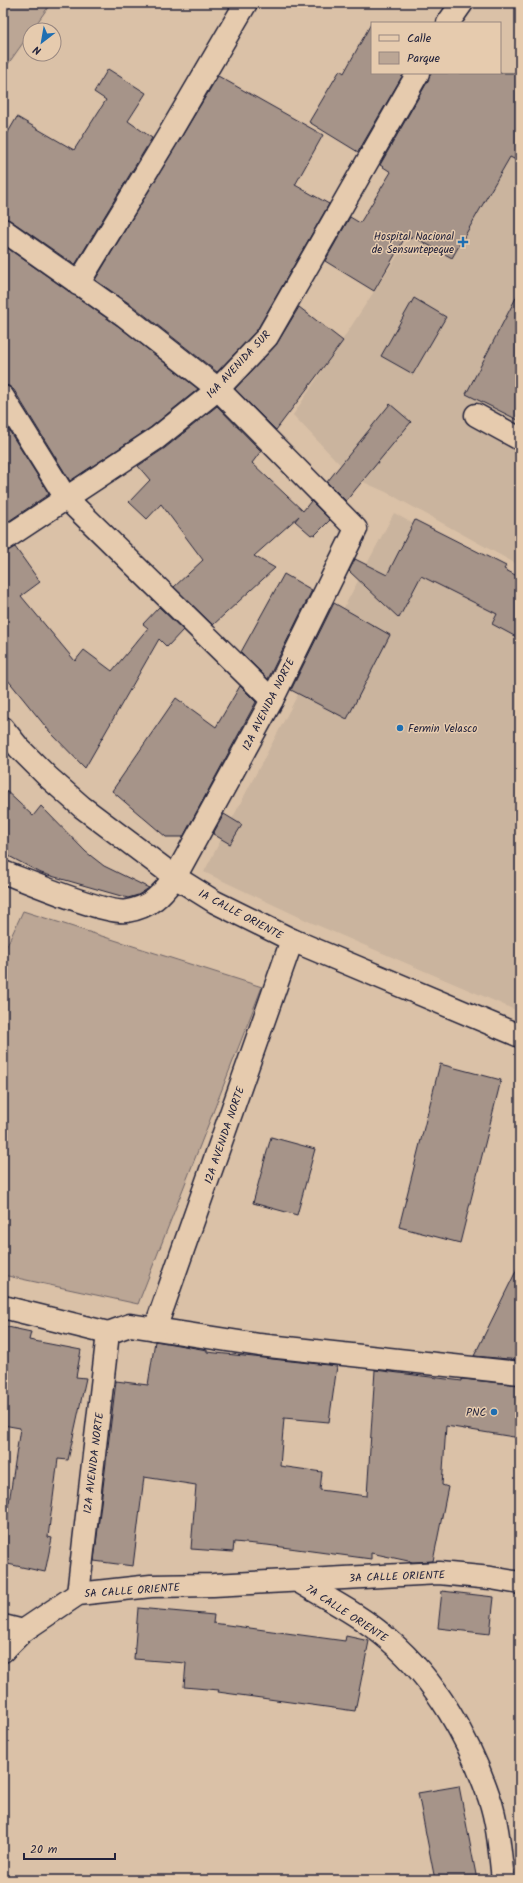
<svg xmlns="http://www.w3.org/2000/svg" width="523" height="1883" viewBox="0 0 523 1883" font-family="Kalam,sans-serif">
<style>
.built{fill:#cab49e}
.green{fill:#bba695;stroke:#6e6468}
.building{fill:#a69489;stroke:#22223b}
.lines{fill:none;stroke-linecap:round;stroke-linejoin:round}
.minor-casing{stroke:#22223b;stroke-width:25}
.minor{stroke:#e6cbae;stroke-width:22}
.poi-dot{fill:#1f6fb2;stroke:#e6cbae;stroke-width:1.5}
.labels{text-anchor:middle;stroke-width:3;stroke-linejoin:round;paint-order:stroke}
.poi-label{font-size:11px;fill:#22223b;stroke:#e6cbae;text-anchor:end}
.street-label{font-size:11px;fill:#22223b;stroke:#e6cbae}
</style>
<rect width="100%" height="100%" fill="#dac1a7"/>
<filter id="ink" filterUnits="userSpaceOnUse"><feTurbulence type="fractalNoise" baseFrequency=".025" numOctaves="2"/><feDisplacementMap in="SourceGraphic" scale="8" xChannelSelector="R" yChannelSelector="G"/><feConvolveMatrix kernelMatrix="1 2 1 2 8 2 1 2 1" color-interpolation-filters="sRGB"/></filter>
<g filter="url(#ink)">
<!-- built -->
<g class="built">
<polygon points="520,69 520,566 386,492 352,477 293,415"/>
<polygon points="394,513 520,584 520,1012 310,922 204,872"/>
</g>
<!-- green -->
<g class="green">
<polygon points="3,3 51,3 32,30 30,30 30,33 3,71"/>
<polygon points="23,911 262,987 138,1304 3,1275 3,954"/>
</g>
<!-- building -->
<g class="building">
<polygon points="372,22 372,73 404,73 358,152 309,122 340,70 344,73"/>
<polygon points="108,69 146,93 128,121 152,138 75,265 10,220 3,218 3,141 17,117 74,150 106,100 94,92"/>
<polygon points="430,73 520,73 520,162 510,157 452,258 412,236 411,239 406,236 374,291 325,261 350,217 360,223 391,172 380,165 429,79"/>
<polygon points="218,76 323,135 295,185 329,204 257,330 217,372 133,306 95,280"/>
<polygon points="3,245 118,326 198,389 150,428 70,481 14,390 9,386 3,385"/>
<polygon points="520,290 520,421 466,394"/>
<polygon points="414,298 446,317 413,374 381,356"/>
<polygon points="299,307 343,341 276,430 235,389 276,345"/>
<polygon points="390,404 411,422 346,501 327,482"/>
<polygon points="217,406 261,451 252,463 303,511 311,501 330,520 315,535 313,534 311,535 295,521 299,516 254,556 275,568 213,625 174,587 203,560 161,504 147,519 129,502 150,480 138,466 165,448"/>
<polygon points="3,421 49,494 3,525"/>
<polygon points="415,520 506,566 504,569 517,576 520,570 520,639 492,624 497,614 421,576 399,618 349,571 355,559 387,575"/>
<polygon points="15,547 40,582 21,596 75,661 84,650 112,671 148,628 143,624 159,607 183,630 167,647 159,639 85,768 50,732 3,674 3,552"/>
<polygon points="284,574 312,590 268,679 241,652"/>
<polygon points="334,603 390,635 347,719 291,690"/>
<polygon points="240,686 256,702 183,837 166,837 112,791 176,698 216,727"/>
<polygon points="3,788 33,816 41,806 86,852 104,866 149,888 138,895 128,898 41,873 3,853"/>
<polygon points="224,814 242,825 230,844 213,834"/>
<polygon points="440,1064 501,1080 460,1243 399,1227"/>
<polygon points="271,1137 315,1149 297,1215 253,1203"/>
<polygon points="520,1263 520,1360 474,1356"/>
<polygon points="3,1326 31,1332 29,1340 81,1350 76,1377 86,1378 68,1460 58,1459 48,1537 52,1538 45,1572 3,1563 3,1502 9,1503 20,1428 3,1425"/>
<polygon points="155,1341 207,1350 207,1352 337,1366 329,1422 284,1418 280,1466 322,1472 320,1490 367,1496 375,1370 462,1381 462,1379 520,1385 520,1438 446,1426 442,1485 448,1487 433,1561 413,1562 371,1553 371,1559 267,1545 234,1542 233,1552 191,1549 196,1485 144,1477 133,1566 94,1561 116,1381 148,1385"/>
<polygon points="442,1591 494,1597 490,1634 438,1628"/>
<polygon points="138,1608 214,1615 213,1623 345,1641 346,1636 369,1641 355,1711 218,1692 219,1690 184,1687 186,1663 134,1659"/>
<polygon points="459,1786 477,1880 435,1880 418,1793"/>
</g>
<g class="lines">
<defs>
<g id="minor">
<polyline points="448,23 462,3"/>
<path d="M 3,230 L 125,316 L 218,389 L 356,529 L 272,700 L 175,877 C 161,895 151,907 127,911 C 107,915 27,881 3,872"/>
<polyline points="78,284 167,138 246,3"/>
<polyline points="3,397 66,498 272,700"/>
<polyline points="476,415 520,439"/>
<polyline points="3,540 157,438 218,389 267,337 418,73"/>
<polyline points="3,728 19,748 48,777 82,807 175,877 215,902 292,940 520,1036"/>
<polyline points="3,1307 108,1333 130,1325 259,1345 520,1373"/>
<polyline points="155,1329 292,940"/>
<path d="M 298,1581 C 328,1599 362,1616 389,1640 C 436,1680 469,1739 489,1797 C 498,1823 500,1852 503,1880"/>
<polyline points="78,1594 108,1333"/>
<polyline points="3,1626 23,1631"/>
<polyline points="3,1651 23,1631 78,1594 151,1586 213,1585 439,1573 491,1578 520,1583"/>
</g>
</defs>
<!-- minor casing -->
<use href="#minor" class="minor-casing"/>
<!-- minor -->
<use href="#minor" class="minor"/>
</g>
</g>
<!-- markers -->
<g class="poi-dot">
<path d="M461 236h4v4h4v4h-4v4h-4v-4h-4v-4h4z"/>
<circle cx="400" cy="728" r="4"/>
<circle cx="494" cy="1412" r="4"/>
</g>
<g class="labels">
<!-- poi labels -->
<g class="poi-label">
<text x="454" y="240">Hospital Nacional<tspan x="454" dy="13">de Sensuntepeque</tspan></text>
<text x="408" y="732" text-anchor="start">Fermin Velasco</text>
<text x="486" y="1416">PNC</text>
</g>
<!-- street labels -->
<g class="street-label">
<text transform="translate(238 364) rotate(-47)" y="4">14A AVENIDA SUR</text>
<text transform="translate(268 704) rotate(-63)" y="4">12A AVENIDA NORTE</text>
<text transform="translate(241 914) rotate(28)" y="4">1A CALLE ORIENTE</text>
<text transform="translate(224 1135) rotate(-71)" y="4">12A AVENIDA NORTE</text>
<text transform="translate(93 1463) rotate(-83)" y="4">12A AVENIDA NORTE</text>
<text transform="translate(397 1576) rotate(-2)" y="4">3A CALLE ORIENTE</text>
<text transform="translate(132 1590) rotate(-4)" y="4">5A CALLE ORIENTE</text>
<text transform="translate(347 1613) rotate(33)" y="4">7A CALLE ORIENTE</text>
</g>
</g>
<!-- margin -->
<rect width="523" height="1883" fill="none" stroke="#e6cbae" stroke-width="16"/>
<rect x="8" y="8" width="507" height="1867" fill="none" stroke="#22223b" stroke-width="1.5" filter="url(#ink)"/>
<!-- legend -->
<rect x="371" y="22" width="130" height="52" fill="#e6cbae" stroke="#988780"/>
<rect x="379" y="35" width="20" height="6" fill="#e6cbae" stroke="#988780"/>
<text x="407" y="42" font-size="12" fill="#22223b">Calle</text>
<rect x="379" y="52" width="20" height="12" fill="#bba695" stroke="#988780"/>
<text x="407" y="62" font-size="12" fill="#22223b">Parque</text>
<!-- north arrow -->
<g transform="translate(42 42) rotate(211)"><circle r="19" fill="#e6cbae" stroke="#988780"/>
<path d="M0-3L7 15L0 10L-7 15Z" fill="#1f6fb2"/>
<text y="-6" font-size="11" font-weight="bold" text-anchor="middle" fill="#22223b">N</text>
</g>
<!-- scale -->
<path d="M24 1853v6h91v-6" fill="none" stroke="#22223b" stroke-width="2"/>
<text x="30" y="1853" font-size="12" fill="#22223b" stroke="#e6cbae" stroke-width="3" paint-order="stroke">20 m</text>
</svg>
